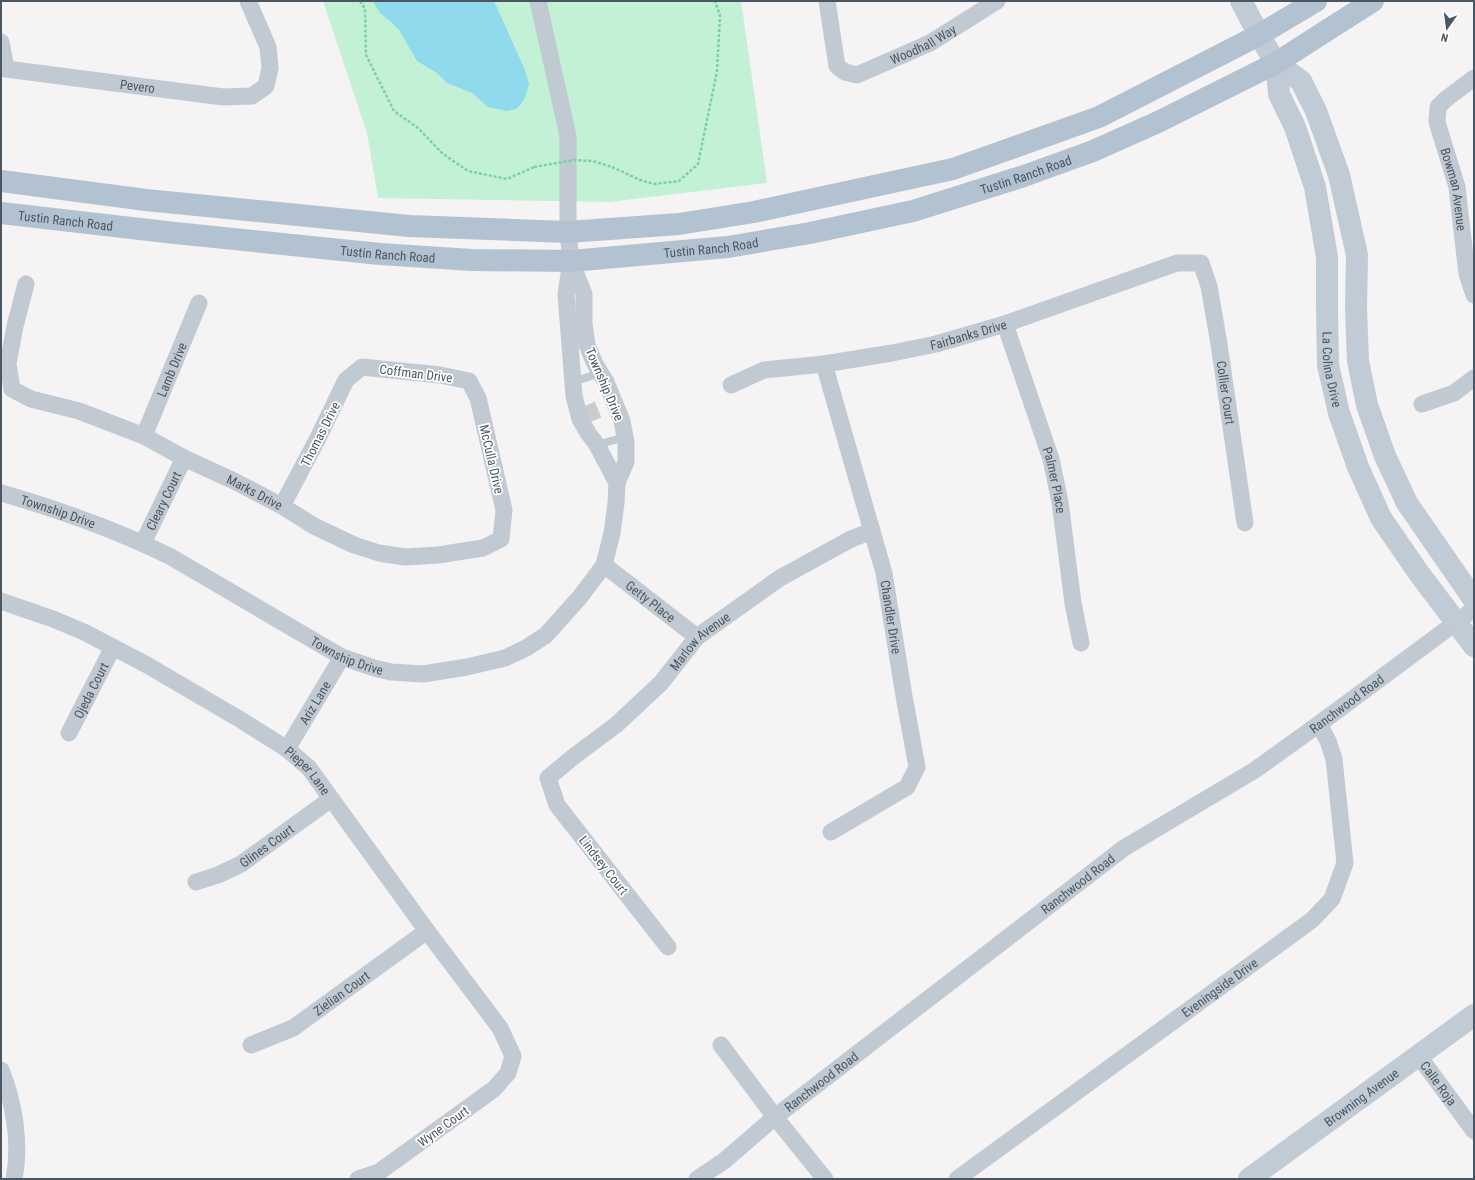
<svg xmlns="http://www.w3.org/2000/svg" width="1475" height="1180" viewBox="0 0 1475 1180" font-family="'Roboto Condensed',sans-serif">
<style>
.green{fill:#c3f1d5}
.water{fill:#90daee}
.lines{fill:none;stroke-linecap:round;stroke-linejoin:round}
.street-tunnel{stroke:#caccce;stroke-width:17;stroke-dasharray:17 8;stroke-linecap:butt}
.path{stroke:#7ad0a6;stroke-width:2.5;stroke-dasharray:3 2;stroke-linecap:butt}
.lane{stroke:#c1cad2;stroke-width:8}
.street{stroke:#c1cad2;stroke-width:17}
.secondary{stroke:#c1cbd6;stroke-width:22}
.primary{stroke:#b3c2d1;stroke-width:22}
.path-bridge{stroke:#7ad0a6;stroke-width:2.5;stroke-dasharray:3 2;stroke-linecap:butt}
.labels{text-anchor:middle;stroke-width:3.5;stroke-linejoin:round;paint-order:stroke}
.street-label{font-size:13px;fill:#4a5661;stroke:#fff}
</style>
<rect width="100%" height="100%" fill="#f5f3f3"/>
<!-- green -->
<polygon class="green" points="323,1 741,1 767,183 609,202 378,198 367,133"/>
<!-- water -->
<polygon class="water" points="374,1 494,1 525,70 529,84 526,95 522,103 516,109 507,111 488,107 472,93 447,83 437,73 417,61 399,30 390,21 380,13 374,3"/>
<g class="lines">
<!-- street-tunnel -->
<polyline class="street-tunnel" points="587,405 594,422"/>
<!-- path -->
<g class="path">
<polyline points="360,1 365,9 366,55 394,111 418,128 443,154 468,171 507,179 534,167"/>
<polyline points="612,167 640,180 654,184 679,181 698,164 717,71 720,16 715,1"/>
</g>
<!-- lane -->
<g class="lane">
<polyline points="573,382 600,373"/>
<polyline points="597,445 625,437"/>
</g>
<!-- street -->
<g class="street">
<polyline points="538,1 568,136 568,232 571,261 566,294 574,396 580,419 588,433 597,445 617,483"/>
<path id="s1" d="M 827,1 L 837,66 L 845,72 L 857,75 L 930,43 L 997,1"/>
<path id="s2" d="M 1,42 L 6,69 L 223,97 L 252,96 L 266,86 L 270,68 L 268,47 L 248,1"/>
<path id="s3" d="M 1474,78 L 1446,99 L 1438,107 L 1437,122 L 1457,187 L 1467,274 L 1474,295"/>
<path id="s4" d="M 26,284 L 15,326 L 8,364 L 12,389 L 31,399 L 79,411 L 144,436 L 184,458 L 234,481 L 282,506 L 314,526 L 335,536 L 354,545 L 379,553 L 405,557 L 438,555 L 483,548 L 501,539 L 504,510 L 478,398 L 469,381 L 440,375 L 362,367 L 346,380 L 317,440 L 282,506"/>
<path id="s5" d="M 1005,324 L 1051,459 L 1060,502 L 1073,603 L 1081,643"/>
<path id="s6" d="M 824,364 L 884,573 L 904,696 L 917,767 L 907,787 L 831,832"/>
<path id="s7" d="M 731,385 L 764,370 L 824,364 L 892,353 L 936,344 L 1005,324 L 1177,263 L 1201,263 L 1209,286 L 1219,344 L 1245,523"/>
<polyline points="1422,404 1454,393 1474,378"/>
<path id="s8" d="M 144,436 L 199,303"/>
<path id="s9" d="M 1,493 C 60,510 117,530 171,557 L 342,657 L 374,668 L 391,672 L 423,674 L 467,667 L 505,658 L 526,648 L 546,635 L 580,597 L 604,565 L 612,533 L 616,503 L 617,483 L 626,462 L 626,442 L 622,421 L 606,382 L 595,364 L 587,345 L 584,324 L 584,294 L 571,261"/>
<path id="s10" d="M 143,543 L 184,458"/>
<path id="s11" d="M 604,565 L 697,637"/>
<path id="s12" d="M 1,601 L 53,619 L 84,632 L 147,665 L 241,720 L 287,749 L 309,768 L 427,931 L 500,1028 L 513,1056 L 508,1073 L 494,1089 L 379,1172 L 358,1179"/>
<path id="s13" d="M 69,733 L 113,647"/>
<path id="s14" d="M 287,749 L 342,657"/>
<path id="s15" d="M 196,882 L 218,875 L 241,864 L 331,799"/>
<path id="s16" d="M 668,947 L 557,805 L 548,778 L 573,757 L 616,725 L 661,683 L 697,637 L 780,578 L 851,539 L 872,531"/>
<path id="s17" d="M 251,1045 L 293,1028 L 427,931"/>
<polyline points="721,1045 775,1117 825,1179"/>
<path id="s18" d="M 1418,1055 L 1474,1131"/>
<path d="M 1,1070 C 14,1102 21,1144 14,1179"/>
<path id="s19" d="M 697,1179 L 724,1161 L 775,1117 L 1124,848 L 1255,770 L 1319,724 L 1474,609"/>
<path id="s20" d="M 957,1179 L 1312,920 L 1332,899 L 1345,863 L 1334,759 L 1328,741 L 1319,724"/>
</g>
<!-- secondary -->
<g class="secondary">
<polyline points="1241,1 1259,35 1276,63 1301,81 1316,111 1339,175 1357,255 1356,309 1358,361 1367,405 1385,456 1407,503 1474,600"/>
<path id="s21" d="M 1276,63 L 1279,94 L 1295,127 L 1315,187 L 1327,257 L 1327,309 L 1328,365 L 1339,413 L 1358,467 L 1381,518 L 1418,572 L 1474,646"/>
<path id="s22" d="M 1249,1179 L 1474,1015"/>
</g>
<!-- primary -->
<g class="primary">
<polyline points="1,181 146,200 409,226 568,232 679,224 754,212 953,169 1099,117 1259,35 1316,1"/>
<path id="s23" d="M 1,213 L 175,233 L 380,254 L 472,260 L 571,261 L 728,247 L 810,233 L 913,211 L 1024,176 L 1093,151 L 1158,122 L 1276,63 L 1373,1"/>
</g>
<!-- path-bridge -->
<polyline class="path-bridge" points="534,167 574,160 593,161 612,167"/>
</g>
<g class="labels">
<!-- street labels -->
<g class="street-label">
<text dy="5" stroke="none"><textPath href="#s1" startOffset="161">Woodhall Way</textPath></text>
<text dy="5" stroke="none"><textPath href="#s2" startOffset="160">Pevero</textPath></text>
<text dy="5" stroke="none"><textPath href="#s23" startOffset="1037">Tustin Ranch Road</textPath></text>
<text dy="5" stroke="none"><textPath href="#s3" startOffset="131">Bowman Avenue</textPath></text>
<text dy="5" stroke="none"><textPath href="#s23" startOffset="65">Tustin Ranch Road</textPath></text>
<text dy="5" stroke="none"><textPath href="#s23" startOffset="713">Tustin Ranch Road</textPath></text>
<text dy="5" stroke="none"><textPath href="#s23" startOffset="389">Tustin Ranch Road</textPath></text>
<text dy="5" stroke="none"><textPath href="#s7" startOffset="244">Fairbanks Drive</textPath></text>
<text dy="5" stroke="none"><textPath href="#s8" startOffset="72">Lamb Drive</textPath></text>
<text dy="5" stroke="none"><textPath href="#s21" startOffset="315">La Colina Drive</textPath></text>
<text transform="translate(416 373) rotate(7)" y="5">Coffman Drive</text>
<text transform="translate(605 384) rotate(67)" y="5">Township Drive</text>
<text dy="5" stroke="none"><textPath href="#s7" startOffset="621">Collier Court</textPath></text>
<text transform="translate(320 434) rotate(-63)" y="5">Thomas Drive</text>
<text transform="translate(492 459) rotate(77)" y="5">McCulla Drive</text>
<text dy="5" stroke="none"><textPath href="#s5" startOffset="164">Palmer Place</textPath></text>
<text dy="5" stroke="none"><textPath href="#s4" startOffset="372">Marks Drive</textPath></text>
<text dy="5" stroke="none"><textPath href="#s10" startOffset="47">Cleary Court</textPath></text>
<text dy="5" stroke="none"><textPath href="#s9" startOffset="60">Township Drive</textPath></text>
<text dy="5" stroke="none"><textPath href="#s11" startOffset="59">Getty Place</textPath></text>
<text dy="5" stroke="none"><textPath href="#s6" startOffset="262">Chandler Drive</textPath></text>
<text dy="5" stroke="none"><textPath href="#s16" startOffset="414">Marlow Avenue</textPath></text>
<text dy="5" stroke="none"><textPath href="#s9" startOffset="384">Township Drive</textPath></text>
<text dy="5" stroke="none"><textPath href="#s13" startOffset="48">Ojeda Court</textPath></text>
<text dy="5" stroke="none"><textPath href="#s14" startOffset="54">Ariz Lane</textPath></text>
<text dy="5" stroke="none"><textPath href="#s19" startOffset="806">Ranchwood Road</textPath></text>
<text dy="5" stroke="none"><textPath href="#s12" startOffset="353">Pieper Lane</textPath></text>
<text dy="5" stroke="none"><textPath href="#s15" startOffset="80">Glines Court</textPath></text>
<text transform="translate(604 865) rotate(52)" y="5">Lindsey Court</text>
<text dy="5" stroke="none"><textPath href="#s19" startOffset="482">Ranchwood Road</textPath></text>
<text dy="5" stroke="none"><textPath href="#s20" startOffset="325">Eveningside Drive</textPath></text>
<text dy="5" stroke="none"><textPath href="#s17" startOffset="105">Zielian Court</textPath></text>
<text dy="5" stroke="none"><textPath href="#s19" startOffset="158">Ranchwood Road</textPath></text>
<text dy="5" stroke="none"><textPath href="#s18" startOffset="35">Calle Roja</textPath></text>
<text dy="5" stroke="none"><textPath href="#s22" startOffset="139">Browning Avenue</textPath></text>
<text transform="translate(443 1126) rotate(-36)" y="5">Wyne Court</text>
</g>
</g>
<!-- border -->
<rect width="1475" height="1180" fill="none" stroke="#4a5661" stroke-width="4"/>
<!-- north arrow -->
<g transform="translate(1447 28) rotate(194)" stroke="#ffffff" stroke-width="3" paint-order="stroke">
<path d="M0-3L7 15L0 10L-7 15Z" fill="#4a5661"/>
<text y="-6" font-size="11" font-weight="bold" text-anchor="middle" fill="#4a5661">N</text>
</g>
</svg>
